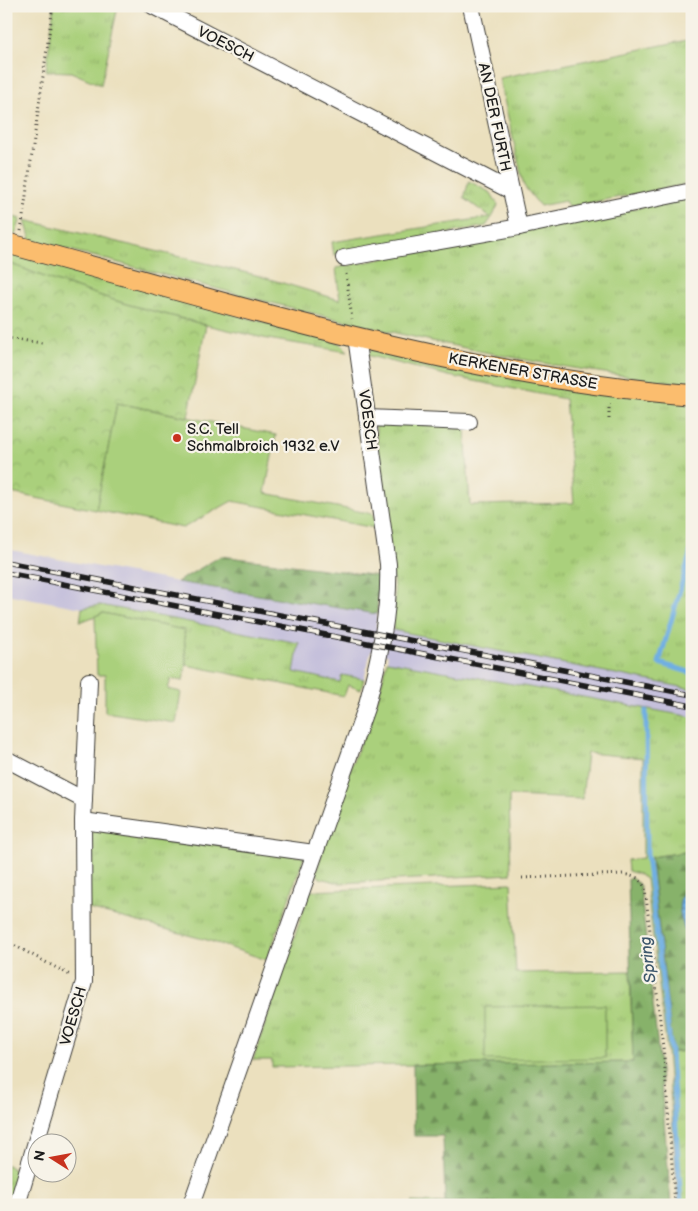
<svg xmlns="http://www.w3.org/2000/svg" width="698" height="1211" viewBox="0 0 698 1211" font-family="'Balsamiq Sans',sans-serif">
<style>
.railway{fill:#c5c0db}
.grass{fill:url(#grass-tufts);stroke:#63764c}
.forest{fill:url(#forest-firs);stroke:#526744}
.park{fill:url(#park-crowns);stroke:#63764c}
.garden{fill:#aad07b;stroke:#63764c}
.water{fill:url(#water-rules);stroke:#466680}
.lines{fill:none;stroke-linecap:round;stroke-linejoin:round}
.stream{stroke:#6fafe3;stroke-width:5}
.minor-casing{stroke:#3b3934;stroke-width:18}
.major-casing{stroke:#3b3934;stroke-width:22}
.path{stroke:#3b3934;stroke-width:3;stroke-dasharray:1 4;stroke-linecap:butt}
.minor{stroke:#fff;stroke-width:16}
.major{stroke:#fbbd6e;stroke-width:20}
.rail-casing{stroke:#1c1c1c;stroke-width:5.5}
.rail{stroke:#f7f3e8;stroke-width:4;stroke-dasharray:11;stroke-linecap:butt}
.poi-dot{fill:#c8321e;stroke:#f7f3e8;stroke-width:2}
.labels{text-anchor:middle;stroke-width:4.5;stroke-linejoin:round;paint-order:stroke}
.street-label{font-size:15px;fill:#1c1c1c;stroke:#f7f3e8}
.poi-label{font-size:15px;fill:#1c1c1c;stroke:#f7f3e8;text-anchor:start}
.water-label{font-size:16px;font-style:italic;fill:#3d576c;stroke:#f7f3e8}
</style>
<defs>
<pattern id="grass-tufts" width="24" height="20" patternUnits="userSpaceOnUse" patternTransform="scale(1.25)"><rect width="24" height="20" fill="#aad07b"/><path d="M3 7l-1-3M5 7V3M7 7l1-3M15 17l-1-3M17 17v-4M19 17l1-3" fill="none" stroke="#92b26a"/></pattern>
<pattern id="forest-firs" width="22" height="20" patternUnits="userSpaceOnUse" patternTransform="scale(1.25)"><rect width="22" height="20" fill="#87b26b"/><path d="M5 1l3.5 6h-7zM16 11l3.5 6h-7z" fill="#6e9057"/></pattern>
<pattern id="park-crowns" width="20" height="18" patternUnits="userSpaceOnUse" patternTransform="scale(1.25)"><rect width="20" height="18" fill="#aad07b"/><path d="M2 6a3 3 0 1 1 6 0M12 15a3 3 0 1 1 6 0" fill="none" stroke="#92b26a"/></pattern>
<pattern id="water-rules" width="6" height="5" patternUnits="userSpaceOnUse" patternTransform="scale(1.25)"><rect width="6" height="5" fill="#6fafe3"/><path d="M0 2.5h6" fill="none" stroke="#5a8eb7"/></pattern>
</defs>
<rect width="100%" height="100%" fill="#f7f3e8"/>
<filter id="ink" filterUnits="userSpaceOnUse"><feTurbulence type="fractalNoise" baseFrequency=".02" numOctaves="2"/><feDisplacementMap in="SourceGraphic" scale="10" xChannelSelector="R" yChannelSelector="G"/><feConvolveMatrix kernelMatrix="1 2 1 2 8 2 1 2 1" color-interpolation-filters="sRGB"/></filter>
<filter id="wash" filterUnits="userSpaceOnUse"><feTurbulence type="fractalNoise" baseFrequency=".0096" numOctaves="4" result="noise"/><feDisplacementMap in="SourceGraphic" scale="20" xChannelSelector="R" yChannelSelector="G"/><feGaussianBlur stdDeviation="1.12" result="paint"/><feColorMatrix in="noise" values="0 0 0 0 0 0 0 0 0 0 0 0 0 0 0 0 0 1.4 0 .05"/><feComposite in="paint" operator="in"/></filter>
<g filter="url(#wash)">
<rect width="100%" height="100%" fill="#ebe0be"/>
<!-- railway -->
<polygon class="railway" points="6,549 177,582 377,614 376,627 692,689 692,717 387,661 388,655 371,651 364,679 342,675 341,682 293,672 299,643 100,605 82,608 6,594"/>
<!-- grass -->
<g class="grass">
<polygon points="54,6 118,6 101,85 71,72 46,71"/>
<polygon points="692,39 692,183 568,207 565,201 540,206 524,186 499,78"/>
<polygon points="469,181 491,193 498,205 493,216 486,226 334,255 332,242 490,217 464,198"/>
<path d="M 692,197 L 692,384 C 467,361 249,296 31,240 L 25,220 L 256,275 L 340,300 L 336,268 Z"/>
<polygon points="6,215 21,219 15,235 6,233"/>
<polygon points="6,252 340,343 348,352 268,339 206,325 126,304 52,280 6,262"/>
<polygon points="374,348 692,404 692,689 393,630 395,596 375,421 465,427 470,505 574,503 565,399 449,376 366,355"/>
<polygon points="100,605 299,643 294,672 340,682 342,675 364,679 361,690 348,685 344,696 186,665 184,630 103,613 80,622 82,608"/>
<polygon points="387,661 692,717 692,851 651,857 673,1052 692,1051 692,1205 679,1205 678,1196 667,1050 646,879 638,874 628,871 627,860 643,858 643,758 587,753 582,799 509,796 511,874 340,883 320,878 316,872 350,769 378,698"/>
<polygon points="89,827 304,857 267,960 207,940 89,909"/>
<polygon points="511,883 516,973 630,971 633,1062 272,1067 272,1060 253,1060 310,891"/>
<polygon points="6,1164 21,1175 12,1205 6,1205"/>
</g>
<!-- forest -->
<g class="forest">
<polygon points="221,556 379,576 377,614 177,582"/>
<polygon points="692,851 692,886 686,889 692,949 692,1051 673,1052 651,857"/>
<polygon points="631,878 640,885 659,1058 671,1205 445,1202 443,1136 414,1136 413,1065 633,1062 628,879"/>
</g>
<!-- park -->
<polygon class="park" points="6,262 52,280 126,304 206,325 188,417 117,403 96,510 6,492"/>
<!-- garden -->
<g class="garden">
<polygon points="117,403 276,435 265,493 373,514 375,528 232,501 183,528 96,510"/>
<polygon points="103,613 184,630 186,665 183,681 171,679 168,689 181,692 176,723 105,712 105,675 97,675 95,616"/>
<polygon points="605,1005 605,1058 485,1060 485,1007"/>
<polygon points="412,1202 597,1205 411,1205"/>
</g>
<!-- water -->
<path class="water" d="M 692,886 L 692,949 C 686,929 667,899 692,886 Z"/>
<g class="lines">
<!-- stream -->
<g class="stream">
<polyline points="692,548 659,663 692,673"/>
<polyline points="646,711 647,855 671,1053 681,1205"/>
</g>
</g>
</g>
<g filter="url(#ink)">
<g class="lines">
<defs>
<g id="minor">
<polyline points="153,6 511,191"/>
<polyline points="471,6 519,227"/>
<polyline points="344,258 519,227 692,191"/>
<polyline points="367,418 469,422"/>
<polyline points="6,759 84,800"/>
<polyline points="83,821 314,853"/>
<polyline points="17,1205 84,982 83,821 89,681"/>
<path d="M 191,1205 L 366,708 C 379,660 390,613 388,564 L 356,337"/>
</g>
<path id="major" d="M 6,243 C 232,304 458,376 692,395"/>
</defs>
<!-- minor casing -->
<use href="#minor" class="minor-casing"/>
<!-- major casing -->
<use href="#major" class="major-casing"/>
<!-- path -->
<g class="path">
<polyline points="21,231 53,6"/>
<polyline points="346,274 352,319"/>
<polyline points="6,338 42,343"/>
<polyline points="609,403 609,419"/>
<polyline points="522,878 624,874 638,878 645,887 664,1056 675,1205"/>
<polyline points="6,941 70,975"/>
</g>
<!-- minor -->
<use href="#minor" class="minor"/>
<!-- major -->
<use href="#major" class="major"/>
<defs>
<g id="rail">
<polyline points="6,562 692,695"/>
<polyline points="6,573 692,706"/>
</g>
</defs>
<!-- rail casing -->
<use href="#rail" class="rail-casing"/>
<!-- rail -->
<use href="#rail" class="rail"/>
</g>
</g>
<!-- markers -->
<circle class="poi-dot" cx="177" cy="438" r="5"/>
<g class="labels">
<!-- street labels -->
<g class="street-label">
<text transform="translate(226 44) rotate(27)" y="5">VOESCH</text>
<text transform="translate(495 117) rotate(78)" y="5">AN DER FURTH</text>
<text transform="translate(523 371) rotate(10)" y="5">KERKENER STRASSE</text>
<text transform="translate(368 420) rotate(82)" y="5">VOESCH</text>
<text transform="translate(73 1016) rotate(-74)" y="5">VOESCH</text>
</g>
<!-- poi labels -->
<g class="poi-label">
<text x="187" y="434">S.C. Tell<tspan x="187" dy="17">Schmalbroich 1932 e.V</tspan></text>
</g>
<!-- water labels -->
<g class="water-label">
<text transform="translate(647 960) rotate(-97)" y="6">Spring</text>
</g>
</g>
<!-- margin -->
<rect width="698" height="1211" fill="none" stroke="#f7f3e8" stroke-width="25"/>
<!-- north arrow -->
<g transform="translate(52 1158) rotate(281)"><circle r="24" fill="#f7f3e8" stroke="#9f9d96"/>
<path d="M0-4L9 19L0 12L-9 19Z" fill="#c8321e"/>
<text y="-8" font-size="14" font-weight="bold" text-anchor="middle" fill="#1c1c1c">N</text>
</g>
</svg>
